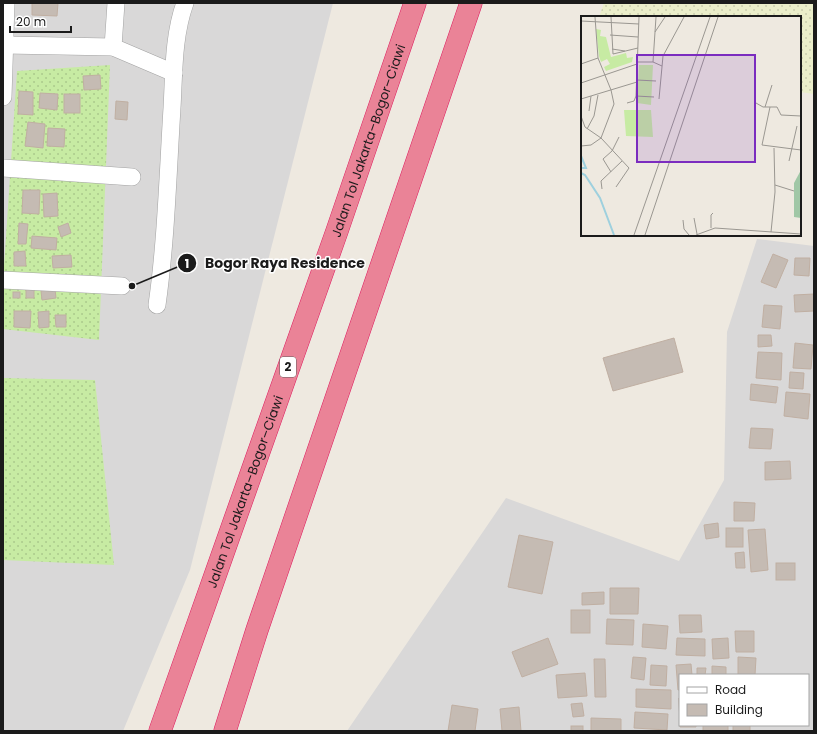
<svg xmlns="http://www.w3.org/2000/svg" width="817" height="734" viewBox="0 0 817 734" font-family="Poppins,sans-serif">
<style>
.residential{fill:#d9d8d8;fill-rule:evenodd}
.farmland{fill:url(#farmland-dots)}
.grass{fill:url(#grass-dots)}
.building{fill:#c5bbb3;stroke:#c0afa2}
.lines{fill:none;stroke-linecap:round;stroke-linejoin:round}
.street-casing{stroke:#a2a2a2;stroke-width:18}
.highway-casing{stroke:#dd1c5f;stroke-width:23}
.street{stroke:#fff;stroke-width:17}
.highway{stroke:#ea8397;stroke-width:22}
.labels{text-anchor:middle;stroke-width:3;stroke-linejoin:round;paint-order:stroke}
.shield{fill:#fff;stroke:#5f5f5f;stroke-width:1}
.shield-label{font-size:12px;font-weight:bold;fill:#1b1b1b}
.street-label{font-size:13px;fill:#1b1b1b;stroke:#fff}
.inset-river{fill:none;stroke:#9ed0de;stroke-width:2}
.inset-road{fill:none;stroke:#9a9791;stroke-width:1}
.view{fill:#7b2cbf;fill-opacity:0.15;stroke:#7b2cbf;stroke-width:2}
.inset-edge{fill:none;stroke:#1b1b1b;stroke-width:2}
.leader{fill:none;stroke:#1b1b1b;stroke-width:1.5}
.callout-dot{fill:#1b1b1b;stroke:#fff;stroke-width:1.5}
.mark-label{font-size:12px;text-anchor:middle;font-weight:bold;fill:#fff}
.callout-label{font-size:14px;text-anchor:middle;font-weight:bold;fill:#1b1b1b;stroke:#fff;stroke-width:3;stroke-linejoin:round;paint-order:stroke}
</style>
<defs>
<pattern id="farmland-dots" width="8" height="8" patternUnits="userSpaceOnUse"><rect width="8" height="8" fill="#ebeeca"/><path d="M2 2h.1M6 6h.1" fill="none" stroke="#c9ccad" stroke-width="1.8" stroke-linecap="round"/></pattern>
<pattern id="grass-dots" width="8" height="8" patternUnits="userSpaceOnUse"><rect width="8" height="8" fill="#c7eba3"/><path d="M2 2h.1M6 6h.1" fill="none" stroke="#aac98c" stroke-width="1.8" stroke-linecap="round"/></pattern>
</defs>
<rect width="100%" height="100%" fill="#eee9e0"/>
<!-- residential -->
<g class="residential">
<polygon points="3,3 333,3 190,570 123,731 3,731"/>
<path d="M 757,239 L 814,246 L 814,731 L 347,731 L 506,498 L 679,561 L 724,480 L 727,332 ZM 680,675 L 808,675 L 808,725 L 680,725 Z"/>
</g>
<!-- farmland -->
<polygon class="farmland" points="604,3 814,3 814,94 800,92 800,17 599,17"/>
<!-- grass -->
<g class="grass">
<polygon points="110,65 99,340 3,329 3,282 17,71"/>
<polygon points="3,378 95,380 114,565 3,560"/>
</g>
<!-- building -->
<g class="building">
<polygon points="32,3 58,3 57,16 32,15"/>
<polygon points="100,75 101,89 84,90 83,76"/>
<polygon points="19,91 33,92 33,115 18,114"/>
<polygon points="40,93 58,94 57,110 39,108"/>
<rect x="64" y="94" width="16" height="19"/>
<polygon points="116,101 128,102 127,120 115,119"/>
<polygon points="28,122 45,124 43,148 25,146"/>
<polygon points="48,128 65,129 64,147 47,146"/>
<polygon points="23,190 40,190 39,214 22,213"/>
<polygon points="57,193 58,216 44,217 43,194"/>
<polygon points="19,223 28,224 26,244 18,244"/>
<polygon points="68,223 71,233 61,237 58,227"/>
<polygon points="32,236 57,238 56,250 31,248"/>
<polygon points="25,251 26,266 14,266 14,252"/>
<polygon points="773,254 788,260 776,288 761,282"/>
<polygon points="71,255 72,267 53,268 52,256"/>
<polygon points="795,258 810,258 809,276 794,275"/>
<rect x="26" y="288" width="8" height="10"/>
<polygon points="55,289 56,298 42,300 41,291"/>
<rect x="13" y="292" width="7" height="6"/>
<polygon points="814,294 814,311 795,312 794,295"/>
<polygon points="764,305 782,306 780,329 762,327"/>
<polygon points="14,311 31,311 30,328 14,327"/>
<polygon points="49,311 49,327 39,328 38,312"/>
<polygon points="55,315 66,315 66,327 56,327"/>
<polygon points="758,335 771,335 772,346 758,347"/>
<polygon points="674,338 683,372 613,391 603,358"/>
<polygon points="795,343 813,345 811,369 793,368"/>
<polygon points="758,352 782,353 781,380 756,378"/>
<polygon points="790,372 804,373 803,389 789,388"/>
<polygon points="751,384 778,387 776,403 750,400"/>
<polygon points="786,392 810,394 808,419 784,416"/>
<polygon points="751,428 773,429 771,449 749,448"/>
<polygon points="790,461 791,479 765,480 765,462"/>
<polygon points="734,502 755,503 754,521 734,521"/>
<polygon points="718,523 719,537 706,539 704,525"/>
<rect x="726" y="528" width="17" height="19"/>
<polygon points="765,529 768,570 751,572 748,530"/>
<polygon points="519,535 553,542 542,594 508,587"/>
<polygon points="744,552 745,568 736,568 735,553"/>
<rect x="776" y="563" width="19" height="17"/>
<polygon points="610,588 639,588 638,614 610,614"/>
<polygon points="604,592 604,604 582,605 582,593"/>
<rect x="571" y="610" width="19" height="23"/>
<polygon points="679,615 701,615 702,632 680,633"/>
<polygon points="607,619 634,620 633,645 606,644"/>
<polygon points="643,624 668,626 666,649 642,647"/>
<polygon points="735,631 754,631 754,652 736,652"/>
<polygon points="548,638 558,664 522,677 512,652"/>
<polygon points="677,638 705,639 705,656 676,655"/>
<polygon points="728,638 729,658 713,659 712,639"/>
<polygon points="633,657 646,658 644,680 631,678"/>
<polygon points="738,657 756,658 755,675 738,675"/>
<polygon points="594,659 605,659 606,697 595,697"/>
<polygon points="691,664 692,675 680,675 680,690 678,690 676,665"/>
<polygon points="651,665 667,666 666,686 650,685"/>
<polygon points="712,666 726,667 726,675 712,675"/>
<polygon points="697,668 706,668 705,675 697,675"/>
<polygon points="585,673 587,696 558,698 556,675"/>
<polygon points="636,689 671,690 671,709 636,707"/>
<polygon points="679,698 680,725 696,725 696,727 680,727"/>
<polygon points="582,703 584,716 573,717 571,704"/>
<polygon points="452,705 478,709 475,731 448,731"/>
<polygon points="519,707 521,731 502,731 500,709"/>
<polygon points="635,712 668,714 667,730 634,728"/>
<polygon points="591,718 621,719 621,731 591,731"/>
<rect x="703" y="725" width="25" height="6"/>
<rect x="733" y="725" width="17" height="6"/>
<rect x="571" y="726" width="12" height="5"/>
</g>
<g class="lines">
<defs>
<g id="street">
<polyline points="5,45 113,47 174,73"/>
<polyline points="113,47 116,3"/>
<polyline points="3,97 6,3"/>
<polyline points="3,168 132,177"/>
<polyline points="3,280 122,286"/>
<path d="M 157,305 C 166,242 168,172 172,108 C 174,74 173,36 185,3"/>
</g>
<g id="highway">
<path id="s1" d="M 160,731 L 337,231 L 415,3"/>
<polyline points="225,731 257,630 471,3"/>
</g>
</defs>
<!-- street casing -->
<use href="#street" class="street-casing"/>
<!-- highway casing -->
<use href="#highway" class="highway-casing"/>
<!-- street -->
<use href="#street" class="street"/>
<!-- highway -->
<use href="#highway" class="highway"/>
</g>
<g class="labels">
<!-- shield labels -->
<rect class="shield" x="280" y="357" width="16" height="20" rx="3"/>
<g class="shield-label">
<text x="288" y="371">2</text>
</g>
<!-- street labels -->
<g class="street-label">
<text dy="5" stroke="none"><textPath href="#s1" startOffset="626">Jalan Tol Jakarta–Bogor–Ciawi</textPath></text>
<text dy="5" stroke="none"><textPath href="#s1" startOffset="254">Jalan Tol Jakarta–Bogor–Ciawi</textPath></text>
</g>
</g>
<!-- overview -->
<g transform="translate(581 16)">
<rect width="220" height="220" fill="#eee9e0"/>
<path d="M 15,13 L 20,14 L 19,20 L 25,21 L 30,41 L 45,37 L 46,42 L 52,41 L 51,46 L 25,55 L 23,51 L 29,48 L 26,43 L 20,46 L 18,40 ZM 58,49 L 72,49 L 70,89 L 56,87 ZM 43,94 L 70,94 L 72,121 L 45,120 Z" fill="#c7eba3"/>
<path d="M 220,154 L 220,202 L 213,201 L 213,167 Z" fill="#a0c7a6"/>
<path class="inset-river" d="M 0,140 L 5,152 L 0,152M 0,157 L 4,159 L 19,182 L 33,219"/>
<path class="inset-road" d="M 30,1 L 32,38 L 57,32M 0,5 L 58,8M 74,16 L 84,1M 29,19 L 57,21M 31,33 L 44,35M 56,46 L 72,46 L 81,50M 72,46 L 75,1M 0,48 L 17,42M 56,64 L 75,65M 0,67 L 56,48M 55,80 L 73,81M 0,83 L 56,66M 78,83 L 82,40 L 103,1M 46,87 L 53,85 L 55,80 L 58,1M 175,87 L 182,91 L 196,91 L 200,99 L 220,100M 184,91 L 191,69M 189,91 L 181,129 L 220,134M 8,95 L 10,80M 0,100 L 4,111 L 20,122 L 48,152 L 35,171M 6,113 L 13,100 L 17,79M 0,130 L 10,129 L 20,122 L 33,88 L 30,74 L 17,42 L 14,1M 208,145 L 216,110M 30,156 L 22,143 L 31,135 L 38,121M 194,169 L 213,175M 21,173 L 20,165 L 41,145M 113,202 L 116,218M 102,204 L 103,213 L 108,219M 130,212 L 130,199 L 132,197M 190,216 L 194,176 L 193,132M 53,219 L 129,1M 64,219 L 137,1M 115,219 L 134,212 L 220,218"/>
<path class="view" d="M 56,39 L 174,39 L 174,146 L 56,146 Z"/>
<rect width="220" height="220" class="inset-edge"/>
</g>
<!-- callouts -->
<path class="leader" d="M132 286L187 263"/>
<g class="callout-dot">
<circle cx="132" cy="286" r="4"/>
<circle cx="187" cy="263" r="10"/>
</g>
<g class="mark-label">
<text x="187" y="268">1</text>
</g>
<g class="callout-label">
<text x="285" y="268">Bogor Raya Residence</text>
</g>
<!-- border -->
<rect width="817" height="734" fill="none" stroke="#1b1b1b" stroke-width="8"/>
<!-- legend -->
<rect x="679" y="674" width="130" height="52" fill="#ffffff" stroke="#a4a4a4"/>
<rect x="687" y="687" width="20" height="6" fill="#ffffff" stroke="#a4a4a4"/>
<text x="715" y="694" font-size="12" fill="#1b1b1b">Road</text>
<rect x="687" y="704" width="20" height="12" fill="#c5bbb3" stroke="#a4a4a4"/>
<text x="715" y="714" font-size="12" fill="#1b1b1b">Building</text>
<!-- scale -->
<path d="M10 26v6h61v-6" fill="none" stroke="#1b1b1b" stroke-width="2"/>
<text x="16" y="26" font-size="12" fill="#1b1b1b" stroke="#ffffff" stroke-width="3" paint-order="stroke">20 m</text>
</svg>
